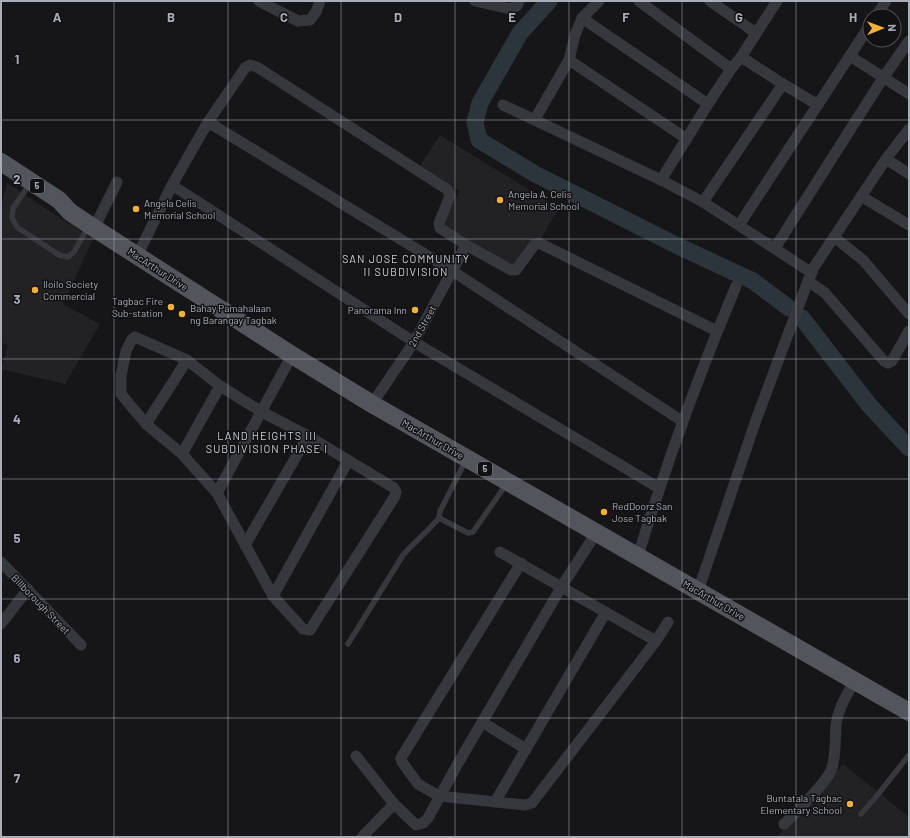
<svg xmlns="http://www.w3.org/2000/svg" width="910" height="838" viewBox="0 0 910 838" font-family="Barlow,sans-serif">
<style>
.built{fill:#222225}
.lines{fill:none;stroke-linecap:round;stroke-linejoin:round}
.river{stroke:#2c353c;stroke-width:17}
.service{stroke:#37383d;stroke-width:5.5}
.minor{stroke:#37383d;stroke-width:11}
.primary{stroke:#53555c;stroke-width:18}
.grid{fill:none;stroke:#a8adb8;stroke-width:1;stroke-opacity:0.55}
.poi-dot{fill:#f2b134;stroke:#111113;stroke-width:1.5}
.labels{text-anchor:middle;stroke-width:3;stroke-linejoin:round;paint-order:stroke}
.shield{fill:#111113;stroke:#7b7e86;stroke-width:1}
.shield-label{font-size:9px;font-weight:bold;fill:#a8adb8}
.poi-label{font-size:10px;fill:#a8adb8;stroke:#111113;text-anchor:start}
.street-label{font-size:10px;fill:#a8adb8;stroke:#111113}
.neighbourhood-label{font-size:11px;letter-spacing:1px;fill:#c9ccd4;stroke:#111113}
.grid-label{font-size:13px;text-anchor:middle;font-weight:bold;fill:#a8adb8;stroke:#111113;stroke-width:3;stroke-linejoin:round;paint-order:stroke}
</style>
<rect width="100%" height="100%" fill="#161618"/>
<!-- built -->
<g class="built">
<polygon points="440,135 559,208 521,272 441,227 460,191 418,169"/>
<polygon points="7,183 93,239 63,304 100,324 65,384 1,369 8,345 1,343 1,206"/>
<polygon points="843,764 909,817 909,837 777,837"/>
</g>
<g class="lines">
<!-- river -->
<g class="river">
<polyline points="549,1 520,33 480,103 475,122 479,140 535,174 678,246 753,281 789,308"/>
<polyline points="802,318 869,405 909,448"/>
</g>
<!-- service -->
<g class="service">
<polyline points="25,191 13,208 12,218 17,227 59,255 68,257 74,252 88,227"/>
<polyline points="466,460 440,511 439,518 468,533 473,532 507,483"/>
<path d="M 348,644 L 403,555 C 415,542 428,531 439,518"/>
<polyline points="861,814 876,797 909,755"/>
</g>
<!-- minor -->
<g class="minor">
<polyline points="259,1 298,21 310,20 316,12 320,1"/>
<polyline points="475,1 510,9 517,6 519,1"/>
<polyline points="639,1 731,69"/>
<polyline points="710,1 756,33"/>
<polyline points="777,1 741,57 731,69 708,104 661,180 703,202 812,273"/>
<polyline points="876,16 886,1"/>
<polyline points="582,18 708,104"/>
<polyline points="850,56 909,94"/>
<polyline points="741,57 783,84 818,105"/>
<polyline points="569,60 687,139"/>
<polyline points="503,105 661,180"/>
<polyline points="535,119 569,60 575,35 582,18 599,1"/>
<polyline points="208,122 451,270 682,421"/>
<polyline points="886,159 909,174"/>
<polyline points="172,185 414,342 659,488"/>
<polyline points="861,196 909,225"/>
<polyline points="703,202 783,84"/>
<polyline points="739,225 870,25"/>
<polyline points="94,228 117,182"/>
<polyline points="834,237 863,260 909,314"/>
<polyline points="775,248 883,78 909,41"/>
<polyline points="137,256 172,185 208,122 245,68 250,65 257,67 448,190 450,196 439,223 440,228 466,245 511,270 516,270 535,244 539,243 717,331"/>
<polyline points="808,281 825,293 884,361 888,363 892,361 909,331"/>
<polygon points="135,337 187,360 220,386 262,412 308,436 394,488 396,492 395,496 310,630 303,629 273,596 217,493 182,454 146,424 121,394 121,376 126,351 132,339"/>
<polyline points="372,404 414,342 466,245"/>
<polyline points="146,424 187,360"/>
<polyline points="182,454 220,386"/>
<polyline points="217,493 292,355"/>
<polyline points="245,545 308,436"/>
<polyline points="500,552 656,641"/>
<path d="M 638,556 C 666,464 699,374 736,286"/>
<polyline points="1,562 81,645"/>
<polyline points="521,563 401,758 402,762 418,784 439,796 525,805 532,803 656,641 668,622"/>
<polyline points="698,591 756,420 808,281 814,267 886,159 909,129"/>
<polyline points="273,596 348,461"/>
<polyline points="1,624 28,589"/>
<polyline points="482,722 526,749"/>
<polyline points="356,756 394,804"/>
<polyline points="495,802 606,612"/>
<path d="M 784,824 C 796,812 827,783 832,768 C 836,754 835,739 836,725 C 838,708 847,695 855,680"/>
<polyline points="362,837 394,804 416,825 423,823 428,818 457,765 562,586 596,533"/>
</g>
<!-- primary -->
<polyline class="primary" points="1,162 59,200 70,212 94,228 292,355 372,404 909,712"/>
</g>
<!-- grid -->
<path class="grid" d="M 114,1 L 114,837M 228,1 L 228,837M 341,1 L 341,837M 455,1 L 455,837M 569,1 L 569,837M 682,1 L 682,837M 796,1 L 796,837M 1,120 L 909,120M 1,239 L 909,239M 1,359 L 909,359M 1,479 L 909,479M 1,599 L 909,599M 1,718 L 909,718"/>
<!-- markers -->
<g class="poi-dot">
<circle cx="500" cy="200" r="4"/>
<circle cx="136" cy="209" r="4"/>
<circle cx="35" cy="290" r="4"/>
<circle cx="171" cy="307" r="4"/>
<circle cx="415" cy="310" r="4"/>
<circle cx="182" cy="314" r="4"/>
<circle cx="604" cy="512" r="4"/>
<circle cx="850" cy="804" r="4"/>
</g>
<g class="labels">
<!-- shield labels -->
<g class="shield">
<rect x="30" y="179" width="14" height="14" rx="3"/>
<rect x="478" y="462" width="14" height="14" rx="3"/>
</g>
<g class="shield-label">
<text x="37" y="189">5</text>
<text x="485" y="472">5</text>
</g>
<!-- poi labels -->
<g class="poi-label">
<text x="508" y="198">Angela A. Celis<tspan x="508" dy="12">Memorial School</tspan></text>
<text x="144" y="207">Angela Celis<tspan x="144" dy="12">Memorial School</tspan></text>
<text x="43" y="288">Iloilo Society<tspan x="43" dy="12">Commercial</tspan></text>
<text x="163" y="305" text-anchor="end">Tagbac Fire<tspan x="163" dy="12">Sub-station</tspan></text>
<text x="190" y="312">Bahay Pamahalaan<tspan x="190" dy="12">ng Barangay Tagbak</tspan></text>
<text x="407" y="314" text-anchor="end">Panorama Inn</text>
<text x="612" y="510">RedDoorz San<tspan x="612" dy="12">Jose Tagbak</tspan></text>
<text x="842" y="802" text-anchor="end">Buntatala Tagbac<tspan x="842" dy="12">Elementary School</tspan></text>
</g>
<!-- street labels -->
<g class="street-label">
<text transform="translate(158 269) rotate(33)" y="4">MacArthur Drive</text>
<text transform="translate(422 326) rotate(-61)" y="4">2nd Street</text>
<text transform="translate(433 439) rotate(30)" y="4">MacArthur Drive</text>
<text transform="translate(714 600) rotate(30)" y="4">MacArthur Drive</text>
<text transform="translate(41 604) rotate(46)" y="4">Billborough Street</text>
</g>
<!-- neighbourhood labels -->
<g class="neighbourhood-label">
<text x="406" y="263">SAN JOSE COMMUNITY<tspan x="406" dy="13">II SUBDIVISION</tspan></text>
<text x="267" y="440">LAND HEIGHTS III<tspan x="267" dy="13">SUBDIVISION PHASE I</tspan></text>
</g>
</g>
<g class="grid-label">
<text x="57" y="22">A</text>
<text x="171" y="22">B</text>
<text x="284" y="22">C</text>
<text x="398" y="22">D</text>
<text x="512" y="22">E</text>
<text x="626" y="22">F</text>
<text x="739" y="22">G</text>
<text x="853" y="22">H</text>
<text x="17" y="64">1</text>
<text x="17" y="184">2</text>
<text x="17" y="304">3</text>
<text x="17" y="424">4</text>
<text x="17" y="543">5</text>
<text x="17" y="663">6</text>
<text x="17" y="783">7</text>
</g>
<!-- border -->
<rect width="910" height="838" fill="none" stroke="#a8adb8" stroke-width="4"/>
<!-- north arrow -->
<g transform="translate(882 28) rotate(89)"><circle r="19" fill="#111113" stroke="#4d4f55"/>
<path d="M0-3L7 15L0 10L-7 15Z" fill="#f2b134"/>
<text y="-6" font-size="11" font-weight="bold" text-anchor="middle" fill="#a8adb8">N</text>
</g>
</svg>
